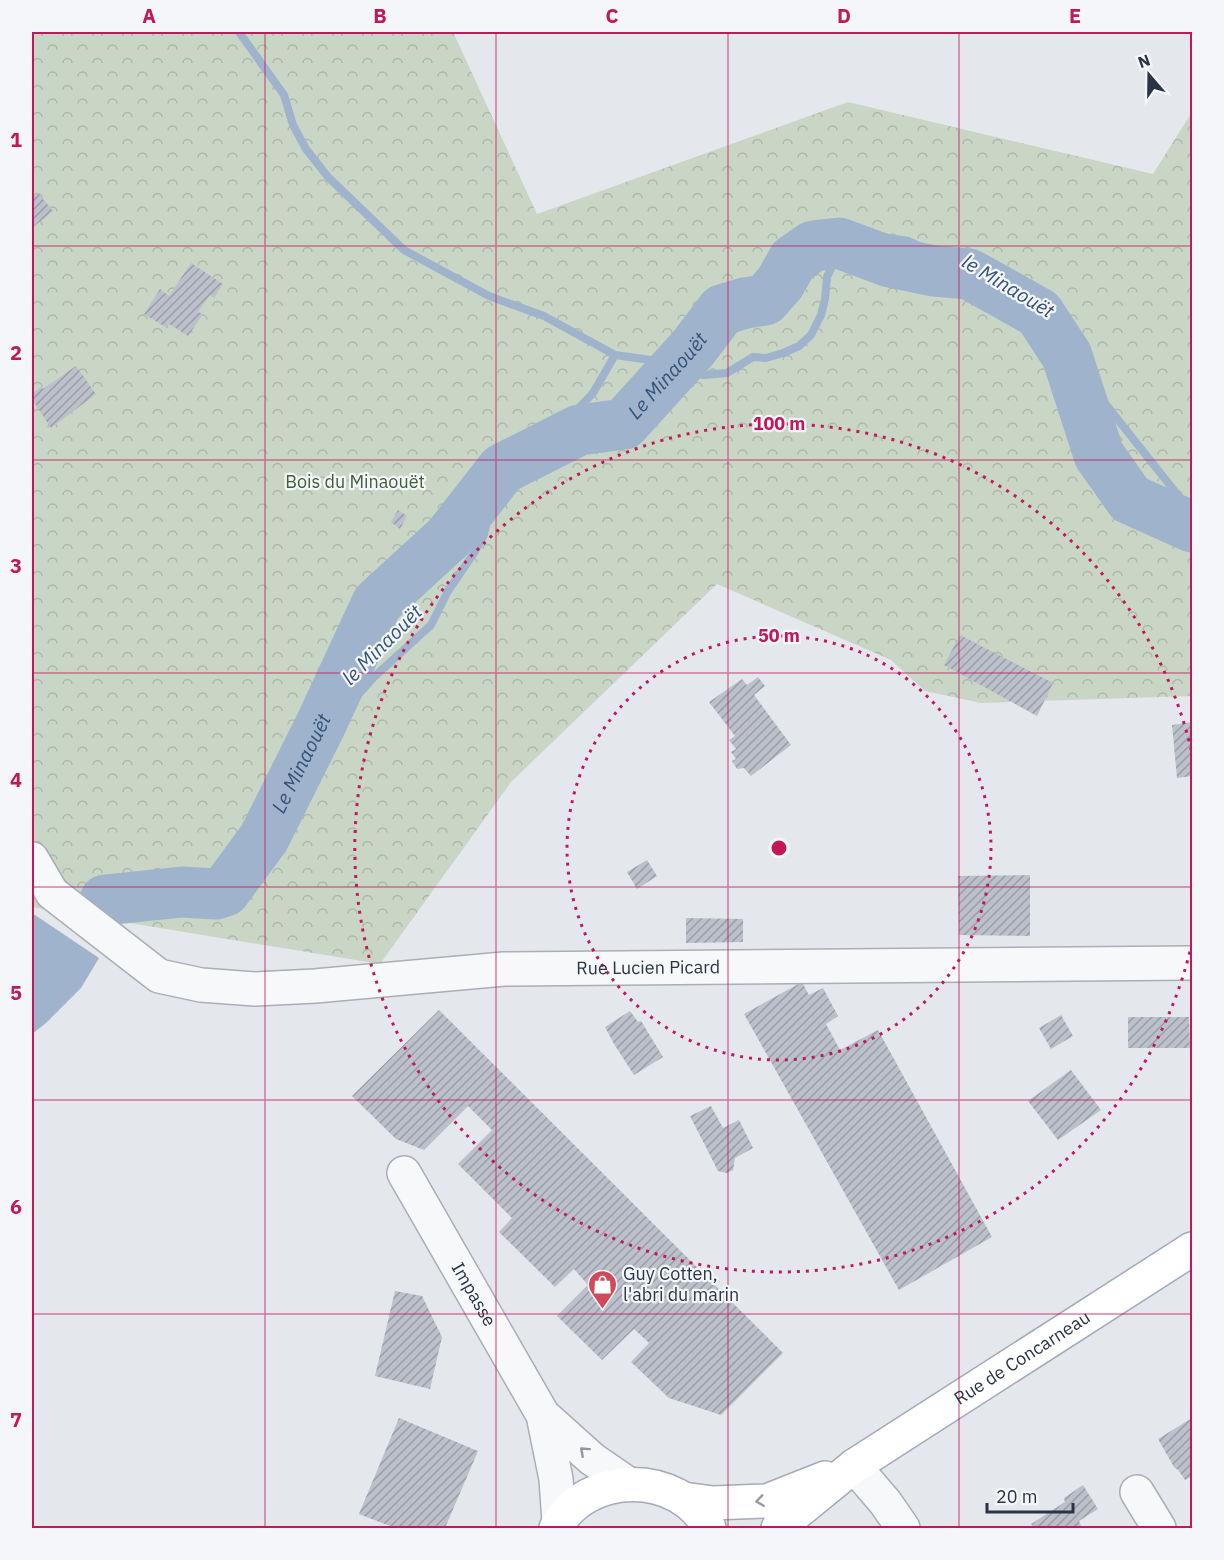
<svg xmlns="http://www.w3.org/2000/svg" width="1224" height="1560" viewBox="0 0 1224 1560" font-family="'IBM Plex Sans',sans-serif">
<style>
.forest{fill:url(#forest-crowns)}
.water{fill:#9fb4cc}
.lines{fill:none;stroke-linecap:round;stroke-linejoin:round}
.stream{stroke:#9fb4cc;stroke-width:8}
.river{stroke:#9fb4cc;stroke-width:51}
.building{fill:url(#building-hatch)}
.minor-casing{stroke:#a9aeb7;stroke-width:36}
.major-casing{stroke:#a3abb8;stroke-width:36}
.minor{stroke:#f7f8fa;stroke-width:33}
.major{stroke:#fff;stroke-width:33}
.oneway{stroke:#9196a0}
.oneway2{stroke:#959aa2}
.grid{fill:none;stroke:#c2185b;stroke-width:1.5;stroke-opacity:0.55}
.ring{fill:none;stroke:#c2185b;stroke-width:3;stroke-dasharray:3 6}
.labels{text-anchor:middle;stroke-width:4.5;stroke-linejoin:round;paint-order:stroke}
.park-label{font-size:18px;fill:#3f6138;stroke:#f4f6f9}
.street-label{font-size:18px;fill:#2b3445;stroke:#f4f6f9}
.poi-label{font-size:18px;fill:#2b3445;stroke:#f4f6f9;text-anchor:start}
.water-label{font-size:20px;font-style:italic;fill:#34527a;stroke:#f4f6f9}
.centre{fill:#c2185b;stroke:#f4f6f9;stroke-width:3}
.ring-label{font-size:18px;text-anchor:middle;font-weight:bold;fill:#c2185b;stroke:#f4f6f9;stroke-width:4.5;stroke-linejoin:round;paint-order:stroke}
.neatline{fill:none;stroke:#c2185b;stroke-width:2}
.grid-label{font-size:20px;text-anchor:middle;font-weight:bold;fill:#c2185b}
</style>
<defs>
<pattern id="forest-crowns" width="20" height="18" patternUnits="userSpaceOnUse" patternTransform="scale(1.5)"><rect width="20" height="18" fill="#c9d6c5"/><path d="M2 6a3 3 0 1 1 6 0M12 15a3 3 0 1 1 6 0" fill="none" stroke="#adb8ab"/></pattern>
<pattern id="building-hatch" width="6" height="6" patternUnits="userSpaceOnUse" patternTransform="scale(1.5)"><rect width="6" height="6" fill="#bbc0ca"/><path d="M-1 1l2-2M0 6l6-6M5 7l2-2" fill="none" stroke="#989da6"/></pattern>
</defs>
<rect width="100%" height="100%" fill="#e4e7ec"/>
<!-- forest -->
<polygon class="forest" points="32,32 453,32 537,214 848,102 1153,174 1192,112 1192,696 981,703 925,691 891,660 717,584 511,782 380,964 32,907"/>
<!-- water -->
<polygon class="water" points="32,913 99,958 81,988 46,1023 32,1034"/>
<g class="lines">
<!-- stream -->
<g class="stream">
<polyline points="239,32 284,95 293,125 306,149 328,177 404,250 489,296 544,316 615,355 651,360 675,369 704,375 727,373 753,357 766,358 783,353 799,346 811,335 821,315 825,299 827,277 835,260 850,248 866,241 887,238 908,241 928,250 956,279 1034,318 1051,329 1062,343 1073,363 1192,513"/>
<polyline points="124,915 150,908 169,906 213,891 240,871 255,848 280,819 299,785 305,767 310,729 322,715 337,709 356,697 374,677 431,625 448,591 474,553 484,535 496,479 509,453 522,442 543,436 577,410 593,393 615,355"/>
</g>
<!-- river -->
<path class="river" id="s1" d="M 105,900 L 182,892 L 216,894 L 225,891 L 264,838 L 321,724 L 377,603 L 449,537 L 502,469 L 579,430 L 624,424 L 693,348 L 722,310 L 745,303 L 765,300 L 780,283 L 793,260 L 813,246 L 839,243 L 890,262 L 934,271 L 969,274 L 1039,313 L 1067,356 L 1099,455 L 1130,499 L 1192,527"/>
</g>
<!-- building -->
<g class="building">
<polygon points="38,193 53,211 32,228 32,197"/>
<polygon points="191,263 223,284 214,298 210,295 198,312 203,314 188,336 169,324 167,328 144,314 160,289 169,296"/>
<polygon points="76,366 96,394 51,428 32,399 32,394 42,386 43,389"/>
<polygon points="398,510 407,516 400,529 391,522"/>
<polygon points="960,635 1053,683 1037,716 944,665"/>
<polygon points="758,677 765,686 754,695 791,745 751,776 744,768 737,769 732,761 736,759 731,752 736,749 729,740 735,736 709,702 742,679 747,685"/>
<polygon points="1192,722 1192,776 1177,778 1172,725"/>
<polygon points="647,860 657,876 637,889 627,872"/>
<polygon points="1030,875 1030,936 959,935 958,876"/>
<polygon points="686,918 743,919 743,942 686,943"/>
<polygon points="802,982 809,995 823,988 838,1016 826,1024 840,1050 878,1030 992,1237 899,1290 744,1014"/>
<polygon points="439,1010 783,1353 721,1415 669,1398 631,1362 649,1343 634,1329 602,1360 557,1316 588,1285 574,1269 555,1287 499,1232 512,1218 458,1164 492,1130 468,1106 424,1150 396,1139 352,1096"/>
<polygon points="630,1011 638,1022 641,1021 663,1057 634,1075 614,1044 605,1027"/>
<polygon points="1061,1015 1073,1036 1051,1049 1039,1028"/>
<polygon points="1128,1017 1189,1017 1190,1048 1128,1048"/>
<polygon points="1071,1070 1101,1110 1058,1140 1028,1101"/>
<polygon points="711,1106 723,1128 739,1120 753,1148 735,1158 733,1170 727,1173 718,1171 690,1116"/>
<polygon points="395,1291 422,1296 442,1337 430,1389 375,1376"/>
<polygon points="399,1418 478,1451 445,1528 395,1528 359,1514"/>
<polygon points="1192,1418 1192,1476 1185,1480 1178,1470 1174,1467 1158,1439"/>
<polygon points="1083,1485 1098,1509 1079,1521 1082,1528 1034,1528 1031,1524 1065,1502 1064,1498"/>
</g>
<g class="lines">
<defs>
<g id="minor">
<path id="s2" d="M 32,859 L 52,893 L 159,976 L 201,985 L 255,989 L 315,986 L 504,969 L 1192,963"/>
<path id="s3" d="M 404,1173 L 543,1415 L 556,1479 L 559,1522"/>
<polyline points="543,1415 592,1459 627,1483"/>
<polyline points="854,1466 885,1502 903,1528"/>
<polyline points="1137,1492 1159,1528"/>
</g>
<g id="major">
<polyline points="683,1499 713,1503 767,1501 825,1478"/>
<path d="M 556,1528 C 586,1470 680,1470 709,1528"/>
<path id="s4" d="M 778,1528 L 854,1466 L 1192,1249"/>
</g>
</defs>
<!-- minor casing -->
<use href="#minor" class="minor-casing"/>
<!-- major casing -->
<use href="#major" class="major-casing"/>
<!-- minor -->
<use href="#minor" class="minor"/>
<!-- major -->
<use href="#major" class="major"/>
</g>
<!-- one-way arrows -->
<defs><path id="oneway-chevron" d="M-2-3.5L2.5 0L-2 3.5" fill="none" stroke-width="1.6" stroke-linecap="round" stroke-linejoin="round" transform="scale(1.5)"/></defs>
<use class="oneway" href="#oneway-chevron" transform="translate(584 1451) rotate(-138)"/>
<use class="oneway2" href="#oneway-chevron" transform="translate(760 1501) rotate(172)"/>
<!-- grid -->
<path class="grid" d="M 265,32 L 265,1528M 496,32 L 496,1528M 728,32 L 728,1528M 959,32 L 959,1528M 32,246 L 1192,246M 32,460 L 1192,460M 32,673 L 1192,673M 32,887 L 1192,887M 32,1100 L 1192,1100M 32,1314 L 1192,1314"/>
<!-- distance rings -->
<g class="ring">
<circle cx="779" cy="848" r="212"/>
<path d="M1192 943A424 424 0 1 1 1192 753"/>
</g>
<!-- icons -->
<defs>
<symbol id="shop-pin" viewBox="-11 -11 22 30"><path d="M0 17L-7.5 6A9.5 9.5 0 1 1 7.5 6Z" fill="#d1495b" stroke="#f4f6f9"/><path d="M-5-2.5h2.3a2.7 3.5 0 0 1 5.4 0H5L5.5 6h-11ZM-1.5-2.5h3a1.5 2.3 0 0 0-3 0Z" fill="#fff"/></symbol>
</defs>
<g fill-rule="evenodd">
<use href="#shop-pin" x="586" y="1268" width="33" height="45"/>
</g>
<g class="labels">
<!-- park labels -->
<g class="park-label">
<text x="355" y="488">Bois du Minaouët</text>
</g>
<!-- street labels -->
<g class="street-label">
<text dy="6" stroke="none"><textPath href="#s2" startOffset="666">Rue Lucien Picard</textPath></text>
<text dy="6" stroke="none"><textPath href="#s3" startOffset="140">Impasse</textPath></text>
<text dy="6" stroke="none"><textPath href="#s4" startOffset="298">Rue de Concarneau</textPath></text>
</g>
<!-- poi labels -->
<g class="poi-label">
<text x="623" y="1280">Guy Cotten,<tspan x="623" dy="21">l'abri du marin</tspan></text>
</g>
<!-- water labels -->
<g class="water-label">
<text transform="translate(1008 286) rotate(31)" y="7">le Minaouët</text>
<text dy="7" stroke="none"><textPath href="#s1" startOffset="828">Le Minaouët</textPath></text>
<text transform="translate(382 645) rotate(-45)" y="7">le Minaouët</text>
<text dy="7" stroke="none"><textPath href="#s1" startOffset="270">Le Minaouët</textPath></text>
</g>
</g>
<circle cx="779" cy="848" r="9" class="centre"/>
<g class="ring-label">
<text x="779" y="430">100 m</text>
<text x="779" y="642">50 m</text>
</g>
<!-- border -->
<rect width="1224" height="1560" fill="none" stroke="#f4f6f9" stroke-width="66"/>
<!-- north arrow -->
<g transform="translate(1149 75) rotate(340)" stroke="#f4f6f9" stroke-width="4.5" paint-order="stroke">
<path d="M0-4.5L10 22L0 15L-10 22Z" fill="#2b3445"/>
<text y="-9" font-size="16" font-weight="bold" text-anchor="middle" fill="#2b3445">N</text>
</g>
<!-- scale -->
<path d="M987 1503v9h86v-9" fill="none" stroke="#2b3445" stroke-width="3"/>
<text x="996" y="1503" font-size="18" fill="#2b3445" stroke="#f4f6f9" stroke-width="4.5" paint-order="stroke">20 m</text>
<rect x="33" y="33" width="1158" height="1494" class="neatline"/>
<g class="grid-label">
<text x="149" y="23">A</text>
<text x="380" y="23">B</text>
<text x="612" y="23">C</text>
<text x="844" y="23">D</text>
<text x="1075" y="23">E</text>
<text x="16" y="147">1</text>
<text x="16" y="360">2</text>
<text x="16" y="573">3</text>
<text x="16" y="787">4</text>
<text x="16" y="1000">5</text>
<text x="16" y="1214">6</text>
<text x="16" y="1427">7</text>
</g>
</svg>
